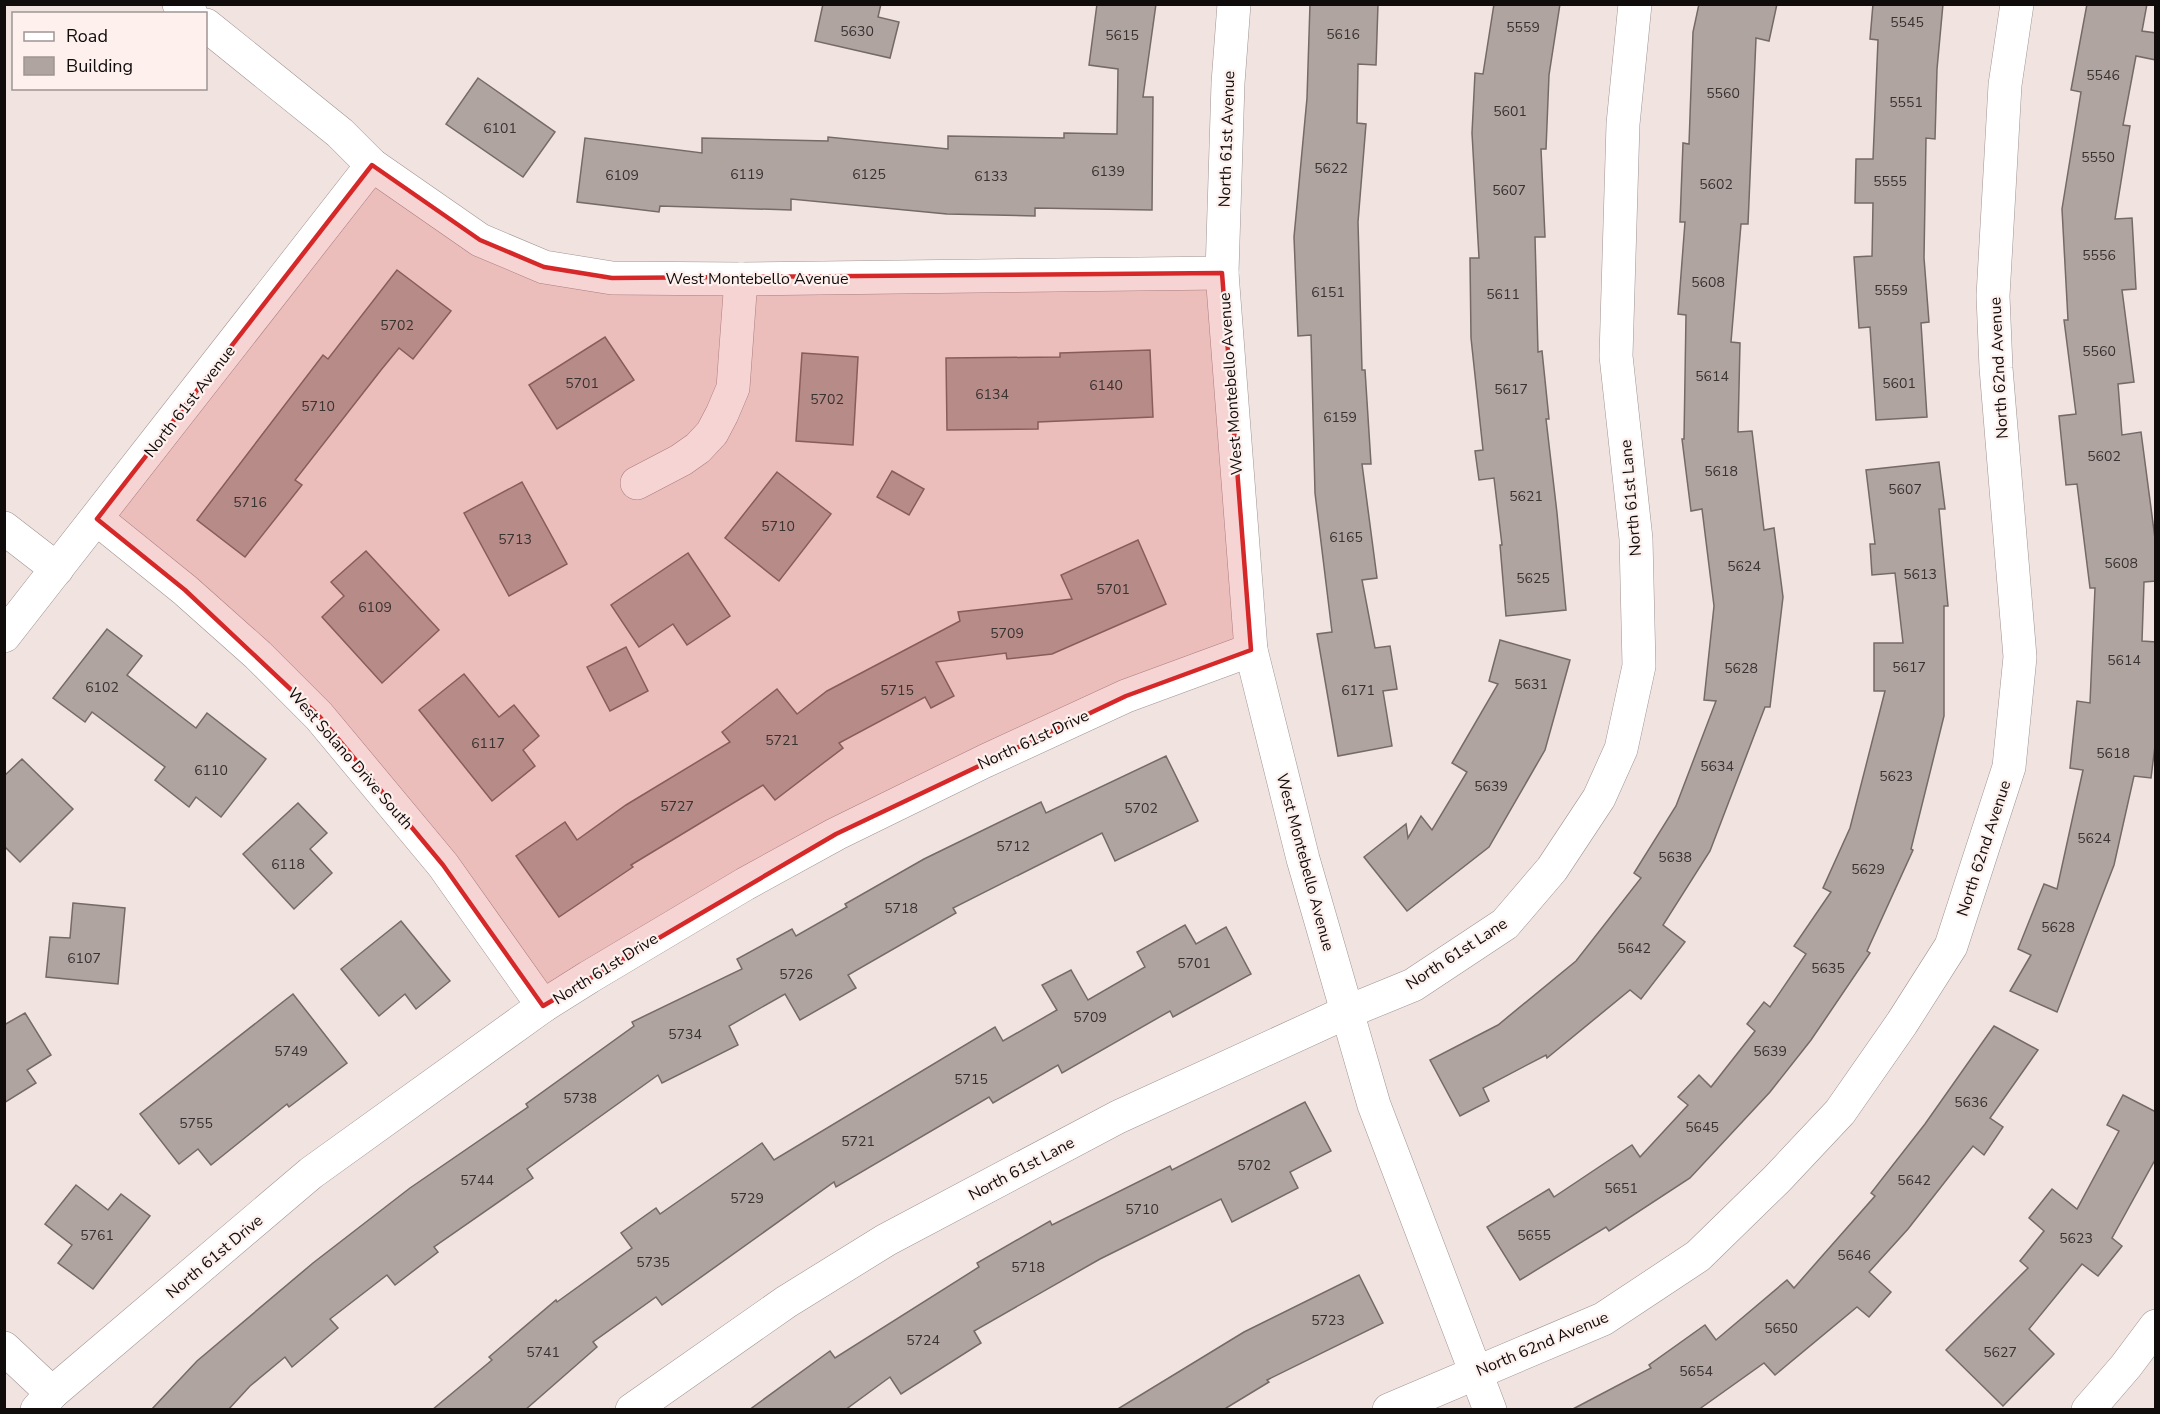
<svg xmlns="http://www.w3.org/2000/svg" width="2160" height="1414" viewBox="0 0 2160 1414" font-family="'Nunito Sans',sans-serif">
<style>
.building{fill:#b0a4a1;stroke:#756a67;stroke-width:1.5}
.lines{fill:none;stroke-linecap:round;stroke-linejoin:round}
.minor-casing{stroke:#a09492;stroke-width:34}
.minor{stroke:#fff;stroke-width:33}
.marked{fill:#d62828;fill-opacity:0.2;stroke:#d62828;stroke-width:4.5;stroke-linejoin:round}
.labels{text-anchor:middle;stroke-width:4.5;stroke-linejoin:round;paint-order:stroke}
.number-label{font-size:14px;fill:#383230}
.street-label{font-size:16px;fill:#100c0b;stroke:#fdf0ed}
</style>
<rect width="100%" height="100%" fill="#f0e3e0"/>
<!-- building -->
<g class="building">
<polygon points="823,4 881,4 878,17 899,22 890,58 815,41"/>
<polygon points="1097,4 1156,4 1143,97 1153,97 1152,210 1035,208 1035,216 947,214 791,199 791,210 660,206 659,212 577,202 585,138 702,153 702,138 828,141 828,137 948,149 948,136 1064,138 1064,133 1117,134 1118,69 1089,65"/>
<polygon points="1310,4 1378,4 1376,65 1358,64 1357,123 1366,124 1358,222 1362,370 1365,370 1371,464 1362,464 1377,578 1362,580 1375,648 1390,646 1397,689 1383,691 1392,746 1338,756 1317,634 1332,632 1315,493 1311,335 1298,336 1294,237 1307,98"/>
<polygon points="1494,4 1560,4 1549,75 1546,149 1541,149 1545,237 1535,237 1538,352 1542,351 1549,419 1546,419 1557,513 1566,610 1506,616 1500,545 1502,545 1494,478 1479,480 1475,451 1483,450 1471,338 1470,258 1479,258 1472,133 1475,73 1483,74"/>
<polygon points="1699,4 1777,4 1769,41 1756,38 1748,224 1741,224 1731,342 1740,343 1738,432 1752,431 1764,530 1774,528 1783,597 1770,707 1765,707 1710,851 1663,925 1685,942 1641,999 1630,990 1547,1058 1546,1055 1483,1088 1489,1101 1460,1116 1430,1060 1498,1025 1576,961 1641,878 1634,873 1676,806 1716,701 1704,700 1714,606 1702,509 1691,511 1682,439 1684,439 1686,315 1678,314 1685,222 1680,222 1683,143 1689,144 1693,32"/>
<polygon points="1873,4 1943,4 1937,69 1935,139 1926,138 1924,258 1929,322 1921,323 1927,417 1876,420 1870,327 1859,328 1854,257 1872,256 1873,203 1855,203 1856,159 1873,159 1878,40 1870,39"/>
<polygon points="2087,4 2147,4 2142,31 2156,33 2156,60 2136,56 2123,125 2130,126 2115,219 2132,218 2136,289 2122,290 2134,382 2118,384 2122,435 2141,432 2156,546 2156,581 2144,582 2142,641 2156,642 2156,738 2151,778 2134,776 2114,865 2057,1012 2010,991 2031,955 2018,949 2044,884 2057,889 2083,770 2070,768 2077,701 2090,703 2095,588 2090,588 2077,484 2066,485 2059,416 2076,414 2064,320 2068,320 2062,209 2081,92 2071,90"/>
<polygon points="478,78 555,132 523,177 446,124"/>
<polygon points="397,270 451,311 413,359 399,348 381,370 295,480 302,485 245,557 197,520 323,355 328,359"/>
<polygon points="605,337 634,380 557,429 529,385"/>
<polygon points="1150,350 1153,417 1038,422 1038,429 947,430 946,358 1060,357 1060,353"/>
<polygon points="802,353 858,357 853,445 796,441"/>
<polygon points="1939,462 1945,509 1939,509 1948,606 1944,606 1944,716 1911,849 1913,850 1867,951 1870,953 1811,1040 1770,1092 1690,1178 1609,1231 1606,1227 1520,1280 1487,1227 1549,1189 1554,1197 1632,1145 1640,1157 1688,1105 1678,1097 1699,1075 1711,1087 1755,1031 1747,1024 1764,1002 1770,1007 1806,954 1794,946 1831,892 1823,888 1850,828 1885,691 1874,691 1874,643 1903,643 1895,573 1872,575 1870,544 1875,544 1866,470"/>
<polygon points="892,471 924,489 909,515 877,497"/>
<polygon points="777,472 831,514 779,581 725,538"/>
<polygon points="522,482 567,564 509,596 464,513"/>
<polygon points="1138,540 1166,604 1052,654 1007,659 1006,653 936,662 954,696 931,708 925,697 839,743 843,748 775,800 763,785 631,865 633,867 559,917 516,856 565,822 577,840 626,805 730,742 722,732 777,689 797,714 827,691 960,621 958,612 1072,599 1061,575"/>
<polygon points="366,551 439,630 382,683 322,617 344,596 331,582"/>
<polygon points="688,553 730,616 687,645 673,624 639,647 611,605"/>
<polygon points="107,629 142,656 127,675 196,728 207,713 266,759 221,817 196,797 189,807 155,780 165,767 92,712 85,722 53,698"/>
<polygon points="1500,640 1570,660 1545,750 1489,847 1407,911 1364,857 1406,824 1408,838 1421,816 1432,830 1467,772 1452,763 1498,684 1489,681"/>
<polygon points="626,647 648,691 610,711 587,667"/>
<polygon points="464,674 499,717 514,705 539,736 523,750 535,766 492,801 419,710"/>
<polygon points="1166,756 1198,821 1115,861 1102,833 953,908 956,913 848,975 856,988 800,1020 785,994 729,1026 738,1045 662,1083 658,1075 527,1169 533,1178 434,1247 438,1252 395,1285 387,1275 330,1319 338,1328 292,1367 285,1357 250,1386 228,1410 151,1410 197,1361 313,1263 410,1188 528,1107 526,1104 634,1026 632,1022 742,969 737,959 792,929 796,936 847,907 845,904 924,859 1041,802 1046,813"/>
<polygon points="22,759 73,809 20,862 4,846 4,776"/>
<polygon points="298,803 327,833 310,849 332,873 294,909 243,854"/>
<polygon points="73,903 125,908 118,984 46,977 50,937 70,938"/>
<polygon points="401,921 450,981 416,1009 405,994 379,1016 341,969"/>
<polygon points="1185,925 1196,944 1226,927 1251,974 1173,1017 1170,1011 1062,1073 1058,1065 993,1103 989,1097 836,1187 834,1182 662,1305 656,1297 593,1342 597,1347 525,1410 432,1410 492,1360 489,1357 556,1300 557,1302 632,1248 621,1233 656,1208 660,1214 762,1143 774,1160 995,1027 1003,1041 1057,1010 1042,985 1071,970 1088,1000 1145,967 1137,952"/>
<polygon points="293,994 347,1063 289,1107 287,1104 211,1165 198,1149 179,1164 140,1114"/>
<polygon points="25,1013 51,1055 27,1070 36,1083 4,1103 4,1025"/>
<polygon points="1994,1026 2038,1050 1990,1118 2003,1127 1984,1155 1973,1146 1908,1229 1869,1272 1891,1292 1869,1317 1857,1307 1775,1375 1764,1363 1698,1410 1571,1410 1651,1368 1649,1365 1705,1325 1716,1340 1787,1280 1794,1288 1875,1196 1871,1193 1925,1124"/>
<polygon points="2123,1095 2156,1112 2156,1158 2112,1238 2122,1246 2098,1276 2082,1264 2029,1329 2054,1354 2003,1406 1946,1350 2028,1268 2020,1261 2044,1231 2029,1218 2052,1189 2077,1209 2119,1131 2107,1125"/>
<polygon points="1305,1102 1331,1151 1290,1172 1298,1188 1232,1222 1221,1199 1100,1259 974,1331 981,1343 901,1394 890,1377 845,1410 749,1410 830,1351 835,1358 979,1267 977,1263 1050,1221 1052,1225 1170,1166 1172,1170"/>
<polygon points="76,1185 108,1210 121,1194 150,1216 93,1289 58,1263 72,1245 45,1224"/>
<polygon points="1359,1275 1383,1323 1267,1380 1269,1382 1223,1410 1116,1410 1244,1332"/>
</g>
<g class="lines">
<defs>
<g id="minor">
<polyline points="179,4 191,14"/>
<polyline points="1234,4 1228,83 1222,273 1251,650 1303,859 1374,1105 1490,1410"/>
<polyline points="206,25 340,133 372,165 480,240 544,267 612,278 741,279 1222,273"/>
<polyline points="637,483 681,460 698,448 712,433 722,414 733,388 741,279"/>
<polyline points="97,519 185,590 258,655 319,716 443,865 543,1006"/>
<polyline points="4,528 57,569"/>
<polyline points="4,636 372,165"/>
<polyline points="4,1348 52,1393"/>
<polyline points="37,1410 52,1393 311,1173 543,1006 589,977 745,884 836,834 985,761 1126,696 1251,650"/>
<polyline points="632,1410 786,1302 886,1240 1118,1117 1347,1012 1413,985 1505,924 1552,869 1599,798 1621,749 1639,666 1636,539 1616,356 1623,124 1635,4"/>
<polyline points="1389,1410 1603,1319 1698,1256 1777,1179 1840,1112 1902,1023 1951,946 2009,767 2020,657 1996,368 1993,296 2005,85 2017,4"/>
<polyline points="2088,1410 2126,1366 2156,1326"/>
</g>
</defs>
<!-- minor casing -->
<use href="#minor" class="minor-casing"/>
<!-- minor -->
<use href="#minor" class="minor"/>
</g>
<!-- marked area -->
<path class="marked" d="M 372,165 L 480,240 L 544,267 L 612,278 L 1222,273 L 1251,650 L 1126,696 L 836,834 L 543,1006 L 443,865 L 319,716 L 185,590 L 97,519 Z"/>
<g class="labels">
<!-- number labels -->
<g class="number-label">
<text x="1907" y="27">5545</text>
<text x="1523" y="32">5559</text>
<text x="857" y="36">5630</text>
<text x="1343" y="39">5616</text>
<text x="1122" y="40">5615</text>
<text x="2103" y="80">5546</text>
<text x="1723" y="98">5560</text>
<text x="1906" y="107">5551</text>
<text x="1510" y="116">5601</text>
<text x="500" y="133">6101</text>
<text x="2098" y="162">5550</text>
<text x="1331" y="173">5622</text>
<text x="1108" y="176">6139</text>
<text x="747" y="179">6119</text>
<text x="869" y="179">6125</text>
<text x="622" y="180">6109</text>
<text x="991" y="181">6133</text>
<text x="1890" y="186">5555</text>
<text x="1716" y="189">5602</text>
<text x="1509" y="195">5607</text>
<text x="2099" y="260">5556</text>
<text x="1708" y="287">5608</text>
<text x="1891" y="295">5559</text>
<text x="1328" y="297">6151</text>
<text x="1503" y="299">5611</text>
<text x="397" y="330">5702</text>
<text x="2099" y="356">5560</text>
<text x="1712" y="381">5614</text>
<text x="582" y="388">5701</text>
<text x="1899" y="388">5601</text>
<text x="1106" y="390">6140</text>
<text x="1511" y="394">5617</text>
<text x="992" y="399">6134</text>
<text x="827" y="404">5702</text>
<text x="318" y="411">5710</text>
<text x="1340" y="422">6159</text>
<text x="2104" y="461">5602</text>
<text x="1721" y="476">5618</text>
<text x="1905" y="494">5607</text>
<text x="1526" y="501">5621</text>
<text x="250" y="507">5716</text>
<text x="778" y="531">5710</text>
<text x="1346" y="542">6165</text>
<text x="515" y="544">5713</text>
<text x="2121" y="568">5608</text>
<text x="1744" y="571">5624</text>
<text x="1920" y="579">5613</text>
<text x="1533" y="583">5625</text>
<text x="1113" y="594">5701</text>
<text x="375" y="612">6109</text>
<text x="1007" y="638">5709</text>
<text x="2124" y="665">5614</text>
<text x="1909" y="672">5617</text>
<text x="1741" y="673">5628</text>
<text x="1531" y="689">5631</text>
<text x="102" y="692">6102</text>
<text x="897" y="695">5715</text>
<text x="1358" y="695">6171</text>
<text x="782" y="745">5721</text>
<text x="488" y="748">6117</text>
<text x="2113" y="758">5618</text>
<text x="1717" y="771">5634</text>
<text x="211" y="775">6110</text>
<text x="1896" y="781">5623</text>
<text x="1491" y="791">5639</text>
<text x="677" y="811">5727</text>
<text x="1141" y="813">5702</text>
<text x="2094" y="843">5624</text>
<text x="1013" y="851">5712</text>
<text x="1675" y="862">5638</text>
<text x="288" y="869">6118</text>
<text x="1868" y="874">5629</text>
<text x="901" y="913">5718</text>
<text x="2058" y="932">5628</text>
<text x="1634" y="953">5642</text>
<text x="84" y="963">6107</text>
<text x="1194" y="968">5701</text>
<text x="1828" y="973">5635</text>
<text x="796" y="979">5726</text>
<text x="1090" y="1022">5709</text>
<text x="685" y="1039">5734</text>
<text x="291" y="1056">5749</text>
<text x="1770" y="1056">5639</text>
<text x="971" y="1084">5715</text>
<text x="580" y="1103">5738</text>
<text x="1971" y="1107">5636</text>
<text x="196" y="1128">5755</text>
<text x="1702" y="1132">5645</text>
<text x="858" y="1146">5721</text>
<text x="1254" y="1170">5702</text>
<text x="477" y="1185">5744</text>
<text x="1914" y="1185">5642</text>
<text x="1621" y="1193">5651</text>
<text x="747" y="1203">5729</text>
<text x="1142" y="1214">5710</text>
<text x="97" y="1240">5761</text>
<text x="1534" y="1240">5655</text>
<text x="2076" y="1243">5623</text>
<text x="1854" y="1260">5646</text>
<text x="653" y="1267">5735</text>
<text x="1028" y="1272">5718</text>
<text x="1328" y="1325">5723</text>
<text x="1781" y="1333">5650</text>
<text x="923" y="1345">5724</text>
<text x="543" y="1357">5741</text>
<text x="2000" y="1357">5627</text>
<text x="1696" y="1376">5654</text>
</g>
<!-- street labels -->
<g class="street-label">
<text transform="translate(1226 139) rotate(-88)" y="6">North 61st Avenue</text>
<text x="757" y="284">West Montebello Avenue</text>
<text transform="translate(1998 368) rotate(-93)" y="6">North 62nd Avenue</text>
<text transform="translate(1230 384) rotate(-94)" y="6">West Montebello Avenue</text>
<text transform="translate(189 401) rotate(-52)" y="6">North 61st Avenue</text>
<text transform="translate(1630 498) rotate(-95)" y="6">North 61st Lane</text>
<text transform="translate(1033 739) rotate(-25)" y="6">North 61st Drive</text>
<text transform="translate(351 758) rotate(49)" y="6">West Solano Drive South</text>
<text transform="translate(1983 848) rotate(-72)" y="6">North 62nd Avenue</text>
<text transform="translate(1306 862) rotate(75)" y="6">West Montebello Avenue</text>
<text transform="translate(1456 953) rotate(-33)" y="6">North 61st Lane</text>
<text transform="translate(605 968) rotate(-32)" y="6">North 61st Drive</text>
<text transform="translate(1021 1168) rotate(-28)" y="6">North 61st Lane</text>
<text transform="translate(214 1256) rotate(-40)" y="6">North 61st Drive</text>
<text transform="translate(1542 1343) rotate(-23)" y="6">North 62nd Avenue</text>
</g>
</g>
<!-- border -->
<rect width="2160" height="1414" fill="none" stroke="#100c0b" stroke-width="12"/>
<!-- legend -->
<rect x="12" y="12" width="195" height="78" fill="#fdf0ed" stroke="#9e9593" stroke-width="1.5"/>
<rect x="24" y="32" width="30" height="9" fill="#ffffff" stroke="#9e9593" stroke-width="1.5"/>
<text x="66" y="42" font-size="18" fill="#100c0b">Road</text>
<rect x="24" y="57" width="30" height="18" fill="#b0a4a1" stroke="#9e9593" stroke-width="1.5"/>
<text x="66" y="72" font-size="18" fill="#100c0b">Building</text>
</svg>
